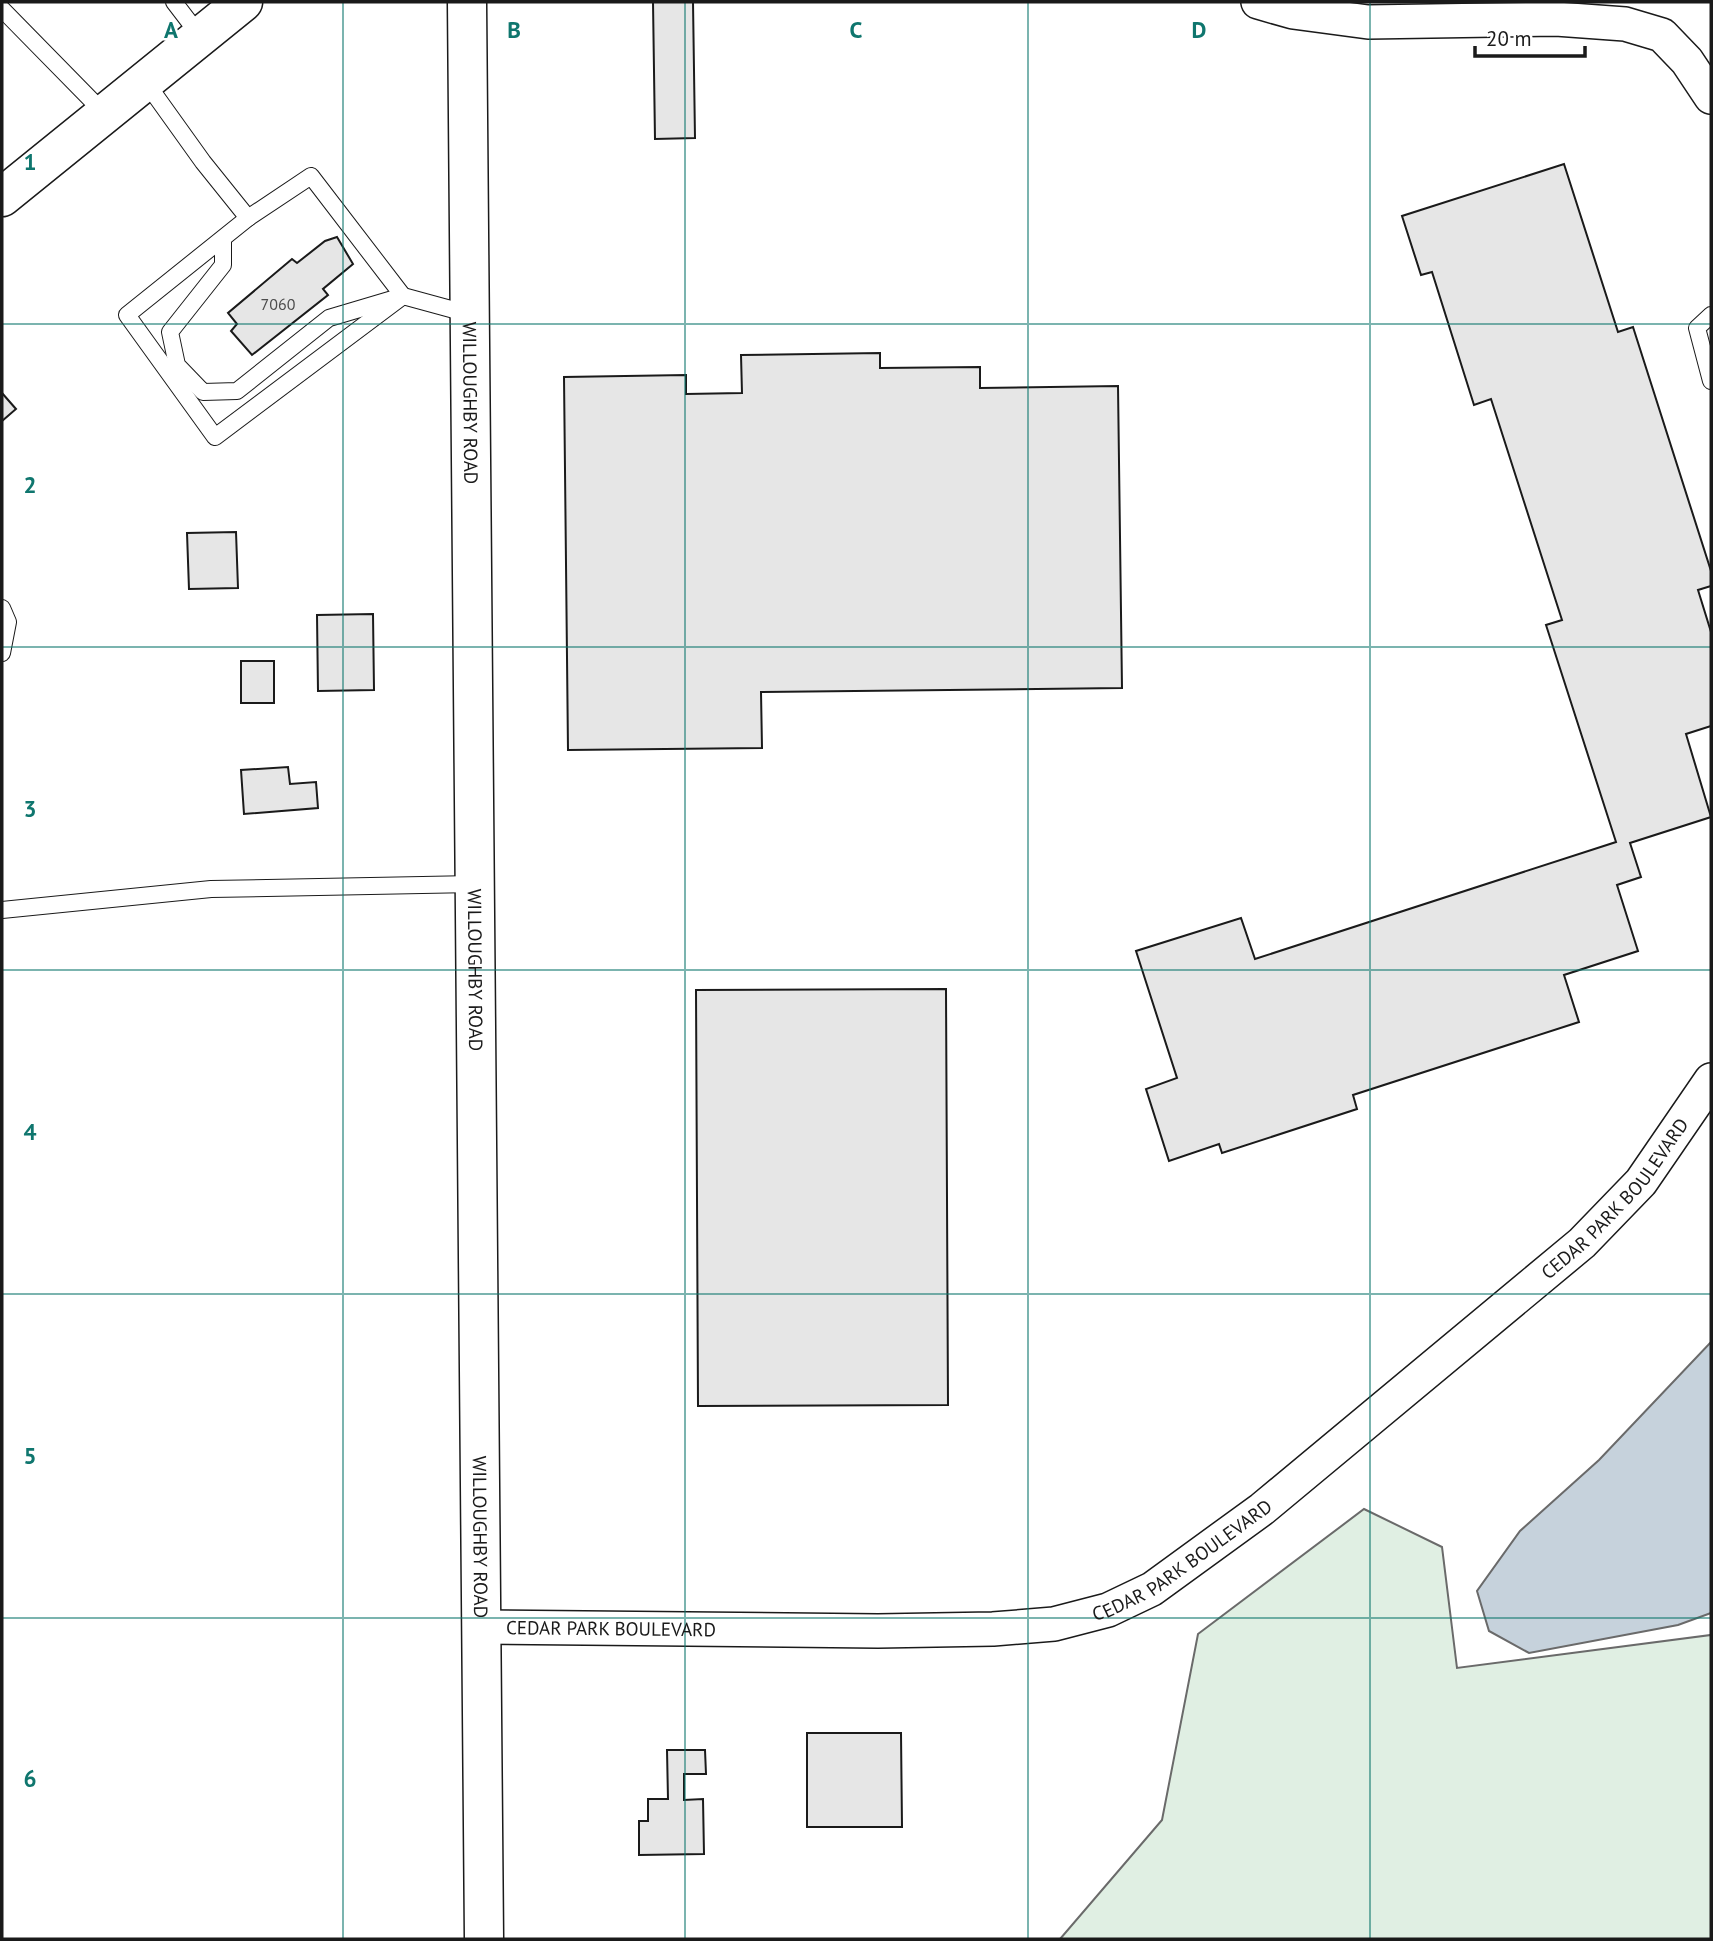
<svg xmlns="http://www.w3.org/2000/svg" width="1713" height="1941" viewBox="0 0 1713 1941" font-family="'PT Sans',sans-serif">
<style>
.green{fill:#e0efe3;stroke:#6a6a6a;stroke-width:2}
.water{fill:#c6d2dc;stroke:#6a6a6a;stroke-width:2}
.building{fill:#e6e6e6;stroke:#1a1a1a;stroke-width:2}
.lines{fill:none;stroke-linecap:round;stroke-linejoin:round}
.service-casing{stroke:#1a1a1a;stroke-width:18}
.minor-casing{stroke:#1a1a1a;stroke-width:36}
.tertiary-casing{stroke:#1a1a1a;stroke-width:41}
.secondary-casing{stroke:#1a1a1a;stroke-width:41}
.service{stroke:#fff;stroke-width:16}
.minor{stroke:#fff;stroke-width:33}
.tertiary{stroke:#fff;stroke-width:38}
.secondary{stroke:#fff;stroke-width:38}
.grid{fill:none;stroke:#0f766e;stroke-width:2;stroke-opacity:0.55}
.labels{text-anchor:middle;stroke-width:5;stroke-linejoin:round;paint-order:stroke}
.number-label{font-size:16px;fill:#4d4d4d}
.street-label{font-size:19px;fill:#1a1a1a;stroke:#fff}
.grid-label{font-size:23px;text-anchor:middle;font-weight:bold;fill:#0f766e;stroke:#fff;stroke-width:5;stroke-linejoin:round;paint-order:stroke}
</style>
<rect width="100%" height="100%" fill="#fff"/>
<!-- green -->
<polygon class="green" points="1364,1509 1442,1547 1457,1668 1711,1635 1711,1939 1060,1939 1162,1820 1198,1634"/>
<!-- water -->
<polygon class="water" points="1711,1342 1711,1613 1678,1625 1529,1653 1489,1631 1477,1591 1520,1531 1599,1460"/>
<!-- building -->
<g class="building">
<polygon points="653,2 693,2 695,138 655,139"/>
<polygon points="1564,164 1618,332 1633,327 1711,571 1711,586 1698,590 1711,632 1711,726 1686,734 1711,817 1630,843 1641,877 1617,885 1638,951 1564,975 1579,1022 1353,1095 1357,1109 1222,1153 1219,1144 1169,1161 1146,1089 1177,1078 1136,951 1241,918 1255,959 1616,842 1546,625 1562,620 1491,399 1474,405 1432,272 1421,275 1402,216"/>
<polygon points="337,237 353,264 323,289 328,295 252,355 231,331 237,324 228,313 292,259 297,263 325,241"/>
<polygon points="880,353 880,368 980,367 980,388 1118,386 1122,688 761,692 762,748 568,750 564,377 686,375 686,394 742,393 741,355"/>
<polygon points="2,393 16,409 2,421"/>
<polygon points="236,532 238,588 189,589 187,533"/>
<polygon points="373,614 374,690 318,691 317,615"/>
<rect x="241" y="661" width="33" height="42"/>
<polygon points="288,767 290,784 316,782 318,808 244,814 241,770"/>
<polygon points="946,989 948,1405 698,1406 696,990"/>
<polygon points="807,1733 901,1733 902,1827 807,1827"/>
<polygon points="667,1750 705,1750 706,1774 684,1774 684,1800 703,1799 704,1854 639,1855 639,1821 648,1821 648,1799 668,1799"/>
</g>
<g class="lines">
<defs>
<g id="service">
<polyline points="174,2 200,36"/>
<polyline points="2,9 105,114"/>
<polyline points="145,81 203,162 248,218"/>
<polygon points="311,176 403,296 215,437 127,315 248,218"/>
<polyline points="223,239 223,265 170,332 177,365 203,392 237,391 329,318 403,296 469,314"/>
<polyline points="1711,315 1697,328 1711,381"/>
<polyline points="2,608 8,622 2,653"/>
<polyline points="2,910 211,889 474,884"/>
</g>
<g id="minor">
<polyline points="1258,2 1293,12 1368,22 1556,19 1625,24 1662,35 1687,61 1711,97"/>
<path id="s1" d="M 480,1627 L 878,1631 L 993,1629 L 1054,1624 L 1108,1610 L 1152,1589 L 1262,1509 L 1582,1243 L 1641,1182 L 1711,1080"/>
</g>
<g id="tertiary">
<path id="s2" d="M 467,2 L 484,1939"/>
</g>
<polyline id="secondary" points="2,197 243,2"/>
</defs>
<!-- service casing -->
<use href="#service" class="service-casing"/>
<!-- minor casing -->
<use href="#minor" class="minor-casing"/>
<!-- tertiary casing -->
<use href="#tertiary" class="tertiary-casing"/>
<!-- secondary casing -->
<use href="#secondary" class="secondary-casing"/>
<!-- service -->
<use href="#service" class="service"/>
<!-- minor -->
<use href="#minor" class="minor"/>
<!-- tertiary -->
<use href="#tertiary" class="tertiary"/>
<!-- secondary -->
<use href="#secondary" class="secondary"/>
</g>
<!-- grid -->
<path class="grid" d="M 343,2 L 343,1939M 685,2 L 685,1939M 1028,2 L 1028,1939M 1370,2 L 1370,1939M 2,324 L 1711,324M 2,647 L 1711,647M 2,970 L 1711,970M 2,1294 L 1711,1294M 2,1618 L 1711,1618"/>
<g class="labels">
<!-- number labels -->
<g class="number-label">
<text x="278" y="310">7060</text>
</g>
<!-- street labels -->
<g class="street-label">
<text dy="7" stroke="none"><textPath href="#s2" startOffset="401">WILLOUGHBY ROAD</textPath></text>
<text dy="7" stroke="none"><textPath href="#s2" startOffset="968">WILLOUGHBY ROAD</textPath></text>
<text dy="7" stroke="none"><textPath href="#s1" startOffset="1286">CEDAR PARK BOULEVARD</textPath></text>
<text dy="7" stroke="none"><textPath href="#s2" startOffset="1535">WILLOUGHBY ROAD</textPath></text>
<text dy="7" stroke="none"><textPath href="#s1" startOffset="719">CEDAR PARK BOULEVARD</textPath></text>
<text dy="7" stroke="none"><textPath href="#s1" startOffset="131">CEDAR PARK BOULEVARD</textPath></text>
</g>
</g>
<g class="grid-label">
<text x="171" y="38">A</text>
<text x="514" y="38">B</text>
<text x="856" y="38">C</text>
<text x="1199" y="38">D</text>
<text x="30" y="170">1</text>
<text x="30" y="493">2</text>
<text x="30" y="817">3</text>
<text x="30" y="1140">4</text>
<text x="30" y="1464">5</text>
<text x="30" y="1787">6</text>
</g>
<!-- border -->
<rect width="1713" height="1941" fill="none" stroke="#1a1a1a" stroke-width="7"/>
<!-- scale -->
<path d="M1475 46v10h110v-10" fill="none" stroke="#1a1a1a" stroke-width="3.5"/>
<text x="1486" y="46" font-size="21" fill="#1a1a1a" stroke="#ffffff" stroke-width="5" paint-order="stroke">20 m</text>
</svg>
